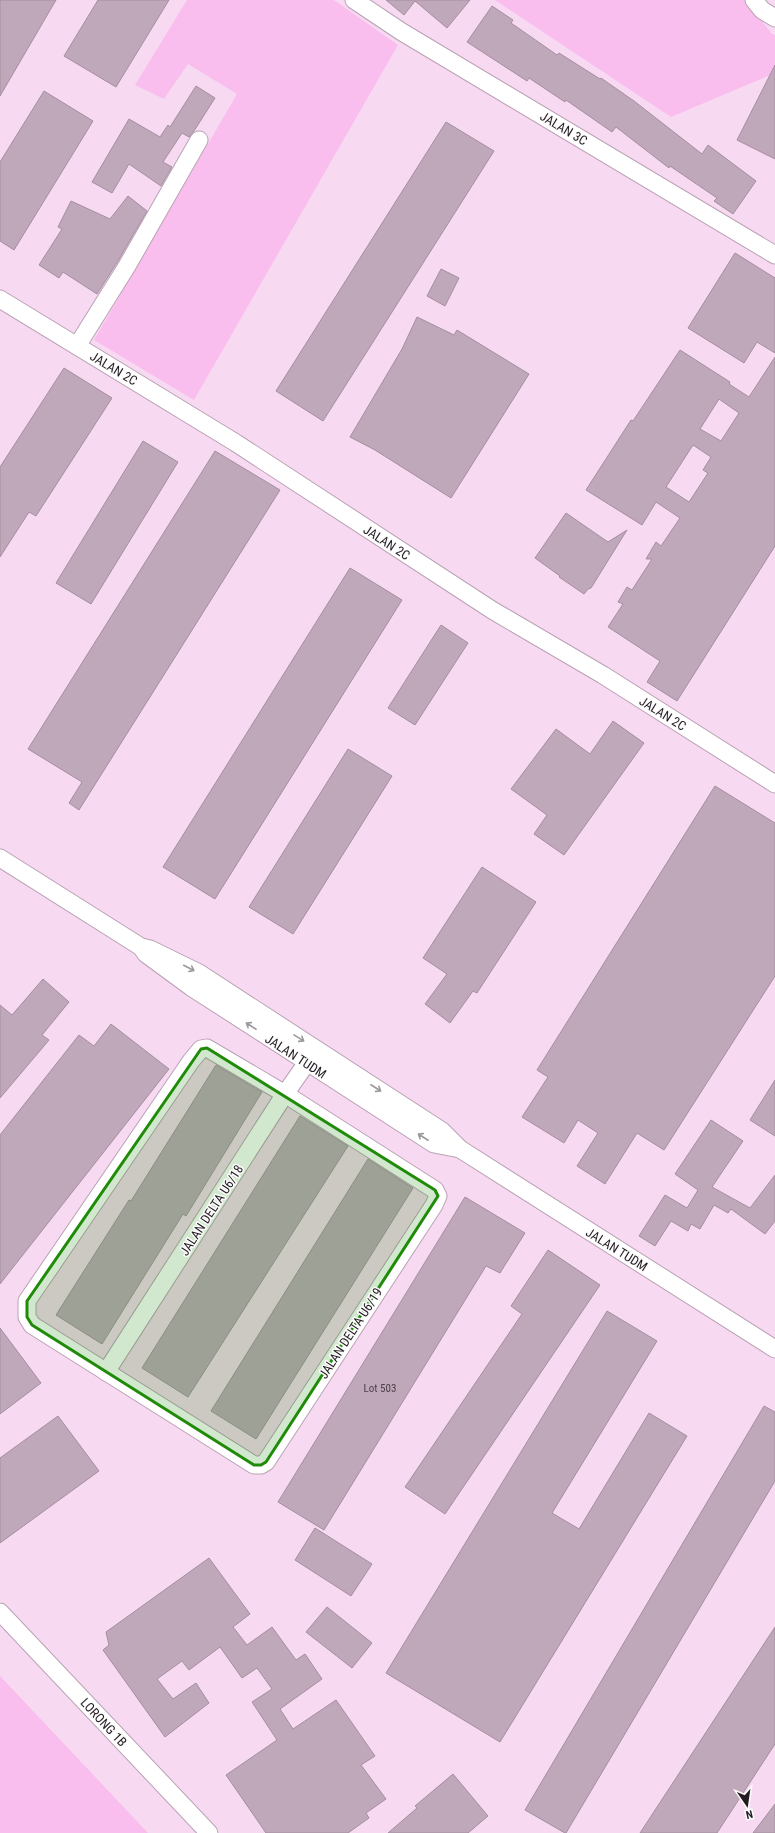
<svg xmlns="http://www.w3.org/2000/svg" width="775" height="1833" viewBox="0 0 775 1833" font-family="'Roboto Condensed',sans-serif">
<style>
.built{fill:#f8d9f2}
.green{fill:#f9beee}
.building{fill:#bfa8ba;stroke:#a48e9f;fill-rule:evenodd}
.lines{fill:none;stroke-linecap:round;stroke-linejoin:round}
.minor-casing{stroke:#b9a2b4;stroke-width:19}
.minor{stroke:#fff;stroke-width:17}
.oneway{stroke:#9c989c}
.marked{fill:#1f8b08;fill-opacity:0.2;stroke:#1f8b08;stroke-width:3;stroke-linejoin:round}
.labels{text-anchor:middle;stroke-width:3;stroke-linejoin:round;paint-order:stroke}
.number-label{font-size:11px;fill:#4a3e48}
.street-label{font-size:13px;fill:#231b22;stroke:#fcfcfc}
</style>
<rect width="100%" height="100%" fill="#ffe7fa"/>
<!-- built -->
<rect class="built" x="0" y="0" width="775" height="1833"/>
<!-- green -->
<g class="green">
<polygon points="187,0 334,0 398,45 194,400 94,340 237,94 188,64 164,99 135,85"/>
<polygon points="495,0 745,0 772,34 775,35 775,73 671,117"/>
<polygon points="0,1676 148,1833 0,1833"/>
</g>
<!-- building -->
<g class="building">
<polygon points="0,0 56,0 0,96"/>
<polygon points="98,0 169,0 116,87 64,56"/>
<polygon points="386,0 470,0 447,28 415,1 404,15"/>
<polygon points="492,6 513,20 511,23 557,55 559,53 600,79 601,78 634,101 702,154 708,145 756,181 733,214 714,201 717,198 670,166 669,168 616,127 612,132 566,100 565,102 529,78 527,81 467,42"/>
<polygon points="775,65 775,159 737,140"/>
<polygon points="196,86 215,98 194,131 189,137 182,133 163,162 172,167 161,186 129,164 112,193 92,182 129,119 160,137 168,125 170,127"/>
<polygon points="44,91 93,121 14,250 0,241 0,162"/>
<polygon points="446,122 494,151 323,421 276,391"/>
<polygon points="128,196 147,211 118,261 97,294 63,272 59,278 39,265 62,229 58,227 71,201 110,219"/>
<polygon points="735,253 775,278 775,353 757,342 744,363 688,328"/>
<polygon points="441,269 459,278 445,306 427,296"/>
<polygon points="417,317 454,335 457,330 529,374 451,498 375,450 350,437 402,349"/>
<path d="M 680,350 L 730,382 L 729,384 L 749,397 L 775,357 L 775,546 L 677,701 L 647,682 L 660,661 L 608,627 L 623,604 L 618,602 L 627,587 L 632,590 L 652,559 L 646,559 L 656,542 L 661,546 L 680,518 L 656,502 L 642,525 L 586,490 L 631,420 L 633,421 ZM 719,399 L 739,413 L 721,441 L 700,429 ZM 693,445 L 711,457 L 703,470 L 708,473 L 689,502 L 666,487 Z"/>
<polygon points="64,368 112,398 36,516 29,512 0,557 0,467"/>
<polygon points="143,441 178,462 91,604 56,583"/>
<polygon points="215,451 280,490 79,810 69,803 82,782 28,749"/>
<polygon points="566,513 608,542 627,530 591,588 588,589 584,594 559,577 560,576 535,558"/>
<polygon points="350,568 402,600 215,899 163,867"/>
<polygon points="441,625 468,643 415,725 388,708"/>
<polygon points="613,721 644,743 564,855 534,834 547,815 511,789 556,729 590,754"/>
<polygon points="348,749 392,776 293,934 249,907"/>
<polygon points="715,786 775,823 775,976 664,1150 637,1133 605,1184 577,1166 598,1133 578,1120 564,1143 522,1117 548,1077 537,1070"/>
<polygon points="482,867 536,902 477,993 473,991 450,1023 425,1004 447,974 423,958"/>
<polygon points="43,979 69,1002 42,1035 49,1040 0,1098 0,1005 12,1015"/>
<polygon points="111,1024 169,1069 0,1284 0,1135 79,1035 94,1046"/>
<polygon points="216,1065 262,1092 186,1216 183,1214 102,1344 56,1315 129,1200 131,1201"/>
<polygon points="775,1080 775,1136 750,1120"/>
<polygon points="300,1116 348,1146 188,1397 142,1368"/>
<polygon points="711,1120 743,1141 712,1187 750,1208 775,1175 775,1221 765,1234 731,1209 728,1213 714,1205 700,1229 691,1224 688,1231 671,1221 655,1246 639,1236 665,1195 687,1208 698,1190 675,1174"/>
<polygon points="368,1159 413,1188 256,1439 211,1411"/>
<polygon points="465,1197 525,1233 500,1273 486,1266 324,1530 278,1502"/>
<polygon points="548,1250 600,1285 445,1514 405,1487 522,1314 511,1306"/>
<polygon points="607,1311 657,1341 552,1513 579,1529 649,1413 687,1436 500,1742 386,1673"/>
<polygon points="0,1328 41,1383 0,1414"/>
<polygon points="764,1406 775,1412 775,1481 566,1833 565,1833 525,1810"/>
<polygon points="58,1416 99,1471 0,1543 0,1458"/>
<polygon points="315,1528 372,1564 351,1596 295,1560"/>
<polygon points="209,1558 250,1614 233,1627 247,1645 272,1627 296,1660 305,1654 322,1679 280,1709 293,1729 336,1700 375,1756 361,1765 386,1799 366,1813 369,1818 348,1833 266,1833 226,1775 277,1740 252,1702 272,1689 257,1668 242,1678 220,1647 189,1670 182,1661 157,1679 173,1699 196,1683 209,1703 165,1737 103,1650 109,1645 106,1632"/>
<polygon points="327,1607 372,1643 352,1668 306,1632"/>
<polygon points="775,1627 775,1744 717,1833 640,1833"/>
<polygon points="453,1774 488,1816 468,1833 388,1833 417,1808 415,1806"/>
<polygon points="775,1804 775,1833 753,1833"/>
</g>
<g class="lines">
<defs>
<g id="minor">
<polyline points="354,0 402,32 775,255"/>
<polyline points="754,0 762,10 775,18"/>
<polyline points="0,299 236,443 492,610 603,675 775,784"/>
<polyline points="77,346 127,266 199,140"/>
<polyline points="0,858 141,947 146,954 191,987 434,1144 460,1149"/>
<polyline points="141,947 150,949 199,973 442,1131 460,1149 775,1349"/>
<polygon points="207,1048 285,1094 435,1190 438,1196 434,1205 266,1462 261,1465 254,1465 32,1325 27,1317 27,1301 191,1061 201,1049"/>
<polyline points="106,1372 285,1094 313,1054"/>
<polyline points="0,1612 209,1833"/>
</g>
</defs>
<!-- minor casing -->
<use href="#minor" class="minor-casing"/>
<!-- minor -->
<use href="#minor" class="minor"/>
</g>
<!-- one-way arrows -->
<defs><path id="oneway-shaft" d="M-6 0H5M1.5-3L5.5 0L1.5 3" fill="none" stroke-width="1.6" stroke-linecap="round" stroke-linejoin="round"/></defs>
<g class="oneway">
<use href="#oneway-shaft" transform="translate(189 968) rotate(27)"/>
<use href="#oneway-shaft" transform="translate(251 1026) rotate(-147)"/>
<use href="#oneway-shaft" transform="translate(299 1038) rotate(32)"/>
<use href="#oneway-shaft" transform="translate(376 1088) rotate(33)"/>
<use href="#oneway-shaft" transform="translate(423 1137) rotate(-147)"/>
</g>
<!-- marked area -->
<path class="marked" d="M 207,1048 L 435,1190 L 438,1196 L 266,1462 L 261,1465 L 254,1465 L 32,1325 L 27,1317 L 27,1301 L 201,1049 Z"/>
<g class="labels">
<!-- number labels -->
<g class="number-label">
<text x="380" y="1392">Lot 503</text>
</g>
<!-- street labels -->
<g class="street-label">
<text transform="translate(564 128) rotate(31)" y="5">JALAN 3C</text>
<text transform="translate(114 368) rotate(31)" y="5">JALAN 2C</text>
<text transform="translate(387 542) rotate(33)" y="5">JALAN 2C</text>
<text transform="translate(663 713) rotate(32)" y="5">JALAN 2C</text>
<text transform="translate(296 1056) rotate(33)" y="5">JALAN TUDM</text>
<text transform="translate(211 1210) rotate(-57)" y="5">JALAN DELTA U6/18</text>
<text transform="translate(617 1249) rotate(32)" y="5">JALAN TUDM</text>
<text transform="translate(350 1333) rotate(-57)" y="5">JALAN DELTA U6/19</text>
<text transform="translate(104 1722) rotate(47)" y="5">LORONG 1B</text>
</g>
</g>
<!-- north arrow -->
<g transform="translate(747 1805) rotate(167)" stroke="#fcfcfc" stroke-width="3" paint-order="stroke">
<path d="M0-3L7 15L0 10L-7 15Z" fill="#231b22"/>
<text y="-6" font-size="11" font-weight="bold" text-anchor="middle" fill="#231b22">N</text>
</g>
</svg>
